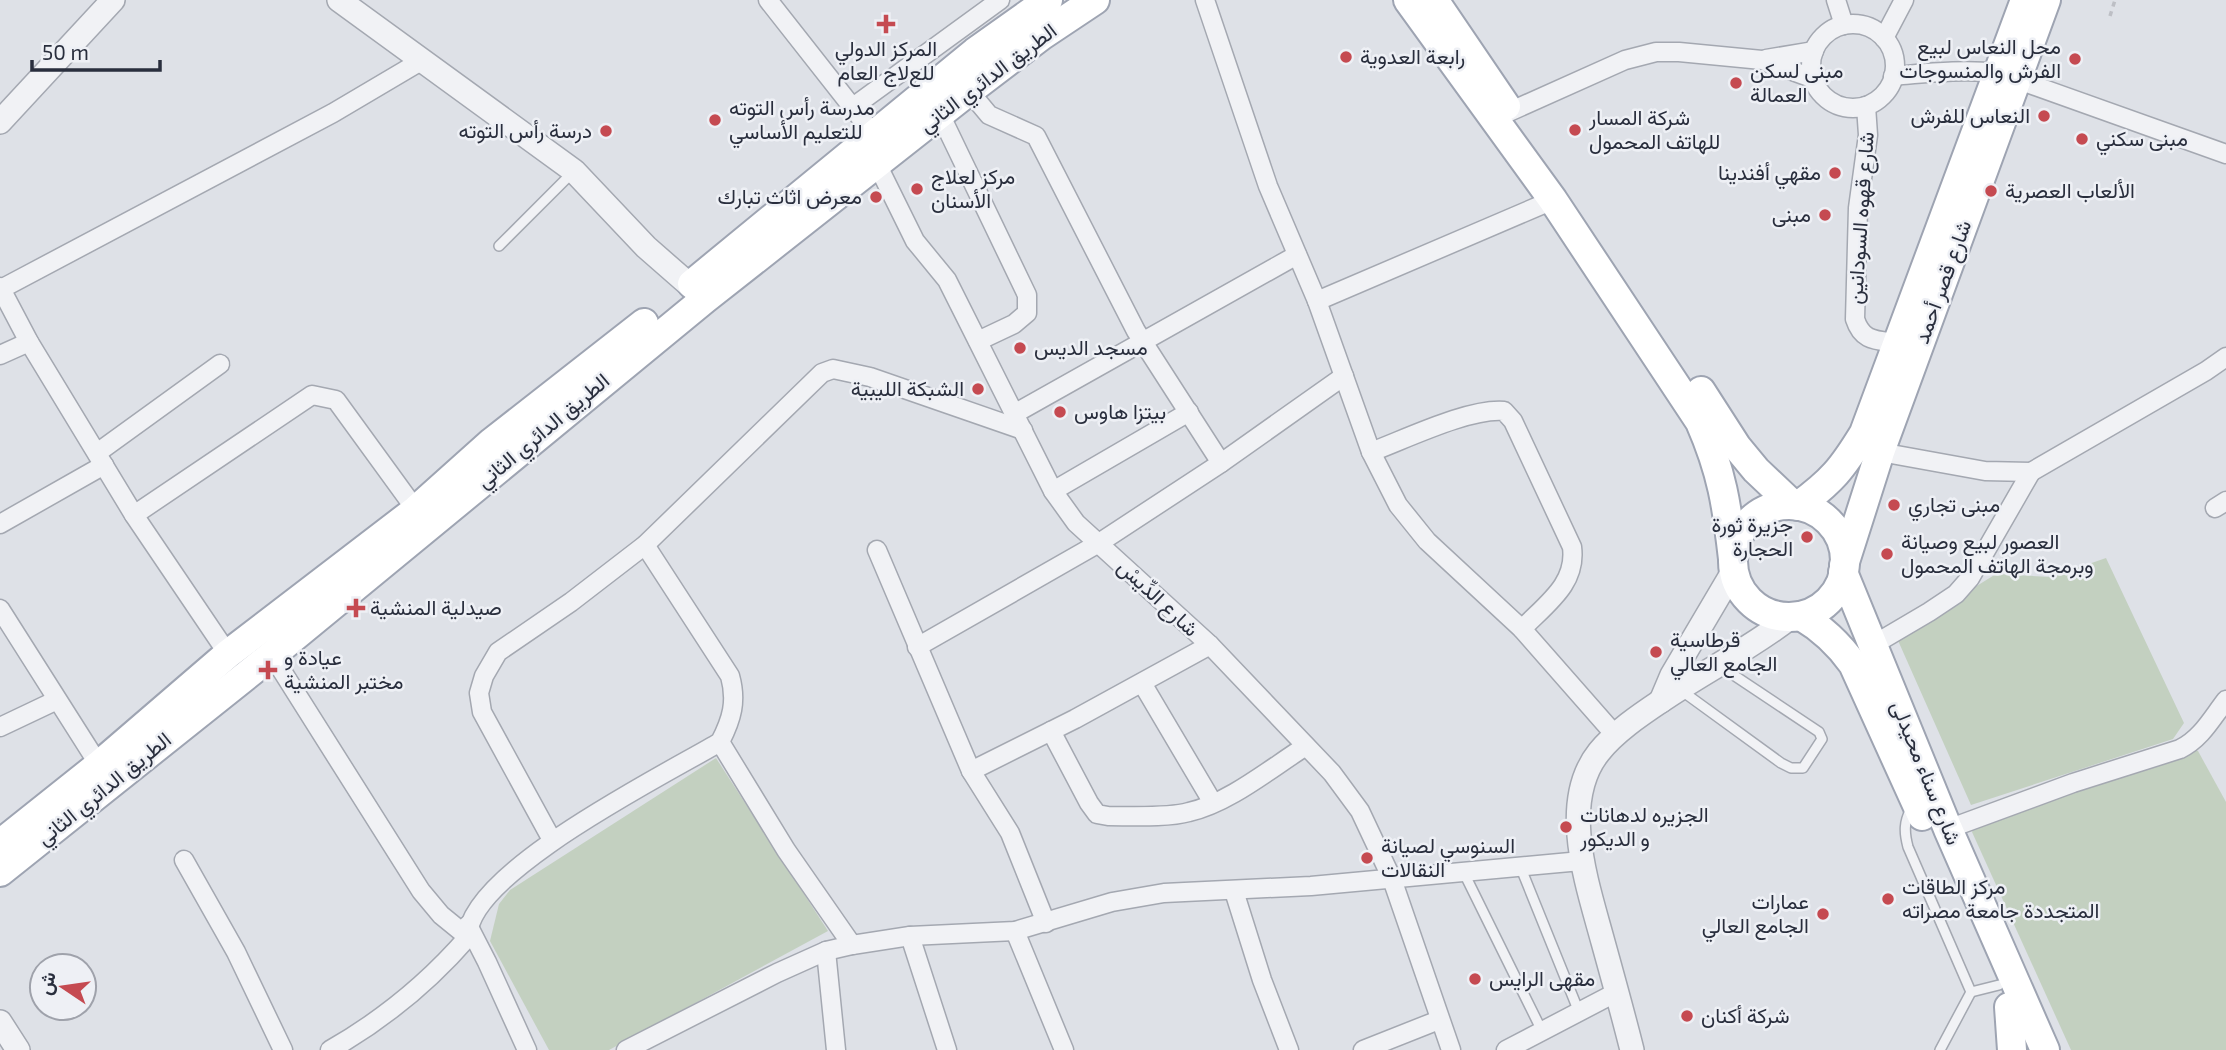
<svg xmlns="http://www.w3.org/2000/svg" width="2226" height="1050" viewBox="0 0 2226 1050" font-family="'Exo 2',Vazirmatn,sans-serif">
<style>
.green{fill:#c3d0c0}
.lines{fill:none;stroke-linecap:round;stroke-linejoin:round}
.service-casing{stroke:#a4a8b1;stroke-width:12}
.minor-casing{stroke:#a4a8b1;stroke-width:21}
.tertiary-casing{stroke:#a4a8b1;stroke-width:26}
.primary-casing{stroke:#9ea4b2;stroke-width:32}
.path{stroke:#bdbfc5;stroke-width:3.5;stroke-dasharray:5 5;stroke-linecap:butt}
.service{stroke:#f1f2f5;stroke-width:9}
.minor{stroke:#f1f2f5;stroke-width:18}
.tertiary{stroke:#f1f2f5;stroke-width:23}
.primary{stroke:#fff;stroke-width:28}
.poi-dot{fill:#c54a51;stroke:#eef0f5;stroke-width:2.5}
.labels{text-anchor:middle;stroke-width:5;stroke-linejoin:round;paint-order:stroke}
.poi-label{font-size:21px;fill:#292e3d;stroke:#eef0f5;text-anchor:start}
.street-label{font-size:21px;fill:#292e3d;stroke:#eef0f5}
</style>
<rect width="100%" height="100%" fill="#dee1e7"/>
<!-- green -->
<g class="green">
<polygon points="2106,558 2184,723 2173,739 1971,805 1896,636 1996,574 2051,577"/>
<polygon points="2189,749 2198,751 2226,802 2226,1050 2071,1050 1972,832 1978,819"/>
<polygon points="716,758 828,931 609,1050 549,1050 490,941 499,904 510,890"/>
</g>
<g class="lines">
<defs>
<g id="service">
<polyline points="499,246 573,172"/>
<polyline points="1682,691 1781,763 1791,768 1803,768 1822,739 1819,732 1720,666"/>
<path d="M 1911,809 C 1904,822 1904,832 1908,847 L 1971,992 L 1940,1050"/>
<polyline points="1520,866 1579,1012"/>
<polyline points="1463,871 1542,1031"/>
<polyline points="1971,992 1999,985"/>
</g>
<g id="minor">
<polyline points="768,0 875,136 877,164 915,241 947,280 1053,491 1076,523 1210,645 1332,773 1360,811 1392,879 1451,1050"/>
<polyline points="1205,0 1268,186 1317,301 1371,452 1398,505 1427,541 1522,629 1616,736"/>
<polyline points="1836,0 1844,25"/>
<circle cx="1853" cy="66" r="42"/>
<polyline points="1884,38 1904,0"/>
<polyline points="1766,59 1814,51"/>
<path d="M 1893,76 C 1929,73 1963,69 1999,73 L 2226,154"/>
<polyline points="969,91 989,115 1036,136 1136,331 1221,463"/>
<path d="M 1866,106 L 1868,135 L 1858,208 L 1855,319 C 1862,341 1875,340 1896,343"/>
<polyline points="853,107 1000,0"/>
<polyline points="940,114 1027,295 1027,313 1014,324 978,341"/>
<polyline points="1500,116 1625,60 1656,52 1679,52 1762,60 1812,78"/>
<polyline points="0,287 29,342 134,515 228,654"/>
<polyline points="1,289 333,113 421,61"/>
<polyline points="1317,301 1553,200"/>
<polyline points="0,355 29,342"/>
<polyline points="1014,414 1297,255"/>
<path d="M 1371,452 C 1406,439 1469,408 1504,411 L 1513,421 L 1572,547 C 1577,584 1546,604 1522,629"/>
<polyline points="1880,452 1985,471 2031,472 2206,371 2226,357"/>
<polyline points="97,453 220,364"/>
<polyline points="1053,491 1189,412"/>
<polyline points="2215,508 2226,501"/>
<polyline points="134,515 312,395 336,400 416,510"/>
<polyline points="0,524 104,465"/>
<polyline points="877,550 971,771 1010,833 1046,923"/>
<polyline points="0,609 99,765"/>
<polyline points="1873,645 1929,612 1956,594 1970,578 2031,472"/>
<polyline points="917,647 1099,543 1221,463 1344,376"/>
<polyline points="272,655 421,891 441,915 468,937"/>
<polyline points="1142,683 1213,803"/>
<polyline points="0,727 57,700"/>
<path d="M 1051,731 L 1089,803 L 1097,814 L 1108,816 C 1131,816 1168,818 1189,812 C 1229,803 1271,768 1306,746"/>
<polyline points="720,742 786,850 852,945"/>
<polyline points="971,771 1075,719 1210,645"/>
<path d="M 1948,829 L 2073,783 L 2180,749 C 2201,739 2212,718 2226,700"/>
<polyline points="552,840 482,712 479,693 484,676 498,652 571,602 645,545 822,373 833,369 870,377 1023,430"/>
<polyline points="184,860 236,952 283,1050"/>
<polyline points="1234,891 1262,980 1289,1050"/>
<polyline points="468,925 487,962 527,1050"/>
<polyline points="1015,931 1064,1050"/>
<polyline points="910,936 947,1050"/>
<polyline points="826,951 836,1050"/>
<path d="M 330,1050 C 381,1021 429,982 468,937 C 467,873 666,774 720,742 C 732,719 737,701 730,676 L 645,545"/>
<polyline points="626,1050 777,973 826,951 852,945 910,936 1015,931 1112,902 1164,893 1311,886 1581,861"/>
<polyline points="1363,1050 1439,1020"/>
<polyline points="1506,1050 1617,992"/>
</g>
<g id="tertiary">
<polyline points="339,0 574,171 646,247 702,296"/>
<polyline points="0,122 113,0"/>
<polyline points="1661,701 1672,675 1734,570"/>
<polyline points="0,1022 18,1050"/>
<path d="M 1632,1050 C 1623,1014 1613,978 1603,942 C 1588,886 1558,803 1599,752 C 1615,732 1640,715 1661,701 C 1703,672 1750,649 1791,617"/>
</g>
<g id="primary">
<path d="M 1408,0 L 1553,200 L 1700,422 C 1722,472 1727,506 1733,559"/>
<polyline points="1434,0 1506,106"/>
<polyline points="692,284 975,52 1048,0"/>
<polyline points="1701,391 1737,447 1756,470 1793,505"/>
<circle cx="1789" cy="561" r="56"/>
<path d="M 1798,506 C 1832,481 1842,469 1864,433 L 2025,0"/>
<polyline points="1844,565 1880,452 2046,0"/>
<polyline points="1843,572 1948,829 2045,1050"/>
<path d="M 1801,616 C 1823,629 1838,643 1853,664 L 1922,816"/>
<polyline points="0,844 99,765 228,654 416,510 492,442 644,323"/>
<polyline points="0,872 272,655 705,299 969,91 1041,36 1095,0"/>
<polyline points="2009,1007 2012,1050"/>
</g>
</defs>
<!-- service casing -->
<use href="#service" class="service-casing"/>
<!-- minor casing -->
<use href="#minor" class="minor-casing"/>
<!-- tertiary casing -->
<use href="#tertiary" class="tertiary-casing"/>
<!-- primary casing -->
<use href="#primary" class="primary-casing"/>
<!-- path -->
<polyline class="path" points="2110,16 2115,0"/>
<!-- service -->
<use href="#service" class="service"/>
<!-- minor -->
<use href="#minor" class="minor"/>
<!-- tertiary -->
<use href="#tertiary" class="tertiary"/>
<!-- primary -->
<use href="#primary" class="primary"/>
</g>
<!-- markers -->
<g class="poi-dot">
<path d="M882.5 13.5h7v7h7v7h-7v7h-7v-7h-7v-7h7z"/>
<circle cx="1346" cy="57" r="7"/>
<circle cx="2075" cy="59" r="7"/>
<circle cx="1736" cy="83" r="7"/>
<circle cx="2044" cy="116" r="7"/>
<circle cx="715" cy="120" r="7"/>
<circle cx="1575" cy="130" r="7"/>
<circle cx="606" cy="131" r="7"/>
<circle cx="2082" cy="139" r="7"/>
<circle cx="1835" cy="173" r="7"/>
<circle cx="917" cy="189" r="7"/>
<circle cx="1991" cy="191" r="7"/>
<circle cx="876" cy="197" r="7"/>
<circle cx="1825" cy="215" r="7"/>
<circle cx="1020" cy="348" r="7"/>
<circle cx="978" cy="389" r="7"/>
<circle cx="1060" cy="412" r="7"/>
<circle cx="1894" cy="505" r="7"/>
<circle cx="1807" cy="537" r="7"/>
<circle cx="1887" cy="554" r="7"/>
<path d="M352.5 597.5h7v7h7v7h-7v7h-7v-7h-7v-7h7z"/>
<circle cx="1656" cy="652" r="7"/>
<path d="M264.5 659.5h7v7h7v7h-7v7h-7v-7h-7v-7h7z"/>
<circle cx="1566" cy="827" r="7"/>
<circle cx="1367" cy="858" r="7"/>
<circle cx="1888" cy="899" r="7"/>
<circle cx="1823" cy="914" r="7"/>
<circle cx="1475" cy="979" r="7"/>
<circle cx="1687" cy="1016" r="7"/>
</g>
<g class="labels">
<!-- poi labels -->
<g class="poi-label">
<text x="2061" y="54" text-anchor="end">محل النعاس لبيع<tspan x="2061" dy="24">الفرش والمنسوجات</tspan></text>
<text x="886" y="56" text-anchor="middle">المركز الدولي<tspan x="886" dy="24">للعﻻج العام</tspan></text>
<text x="1360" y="64">رابعة العدوية</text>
<text x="1750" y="78">مبنى لسكن<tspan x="1750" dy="24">العمالة</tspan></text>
<text x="729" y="115">مدرسة رأس التوته<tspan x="729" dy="24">للتعليم الأساسي</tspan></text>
<text x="2030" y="123" text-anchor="end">النعاس للفرش</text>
<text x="1589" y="125">شركة المسار<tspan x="1589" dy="24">للهاتف المحمول</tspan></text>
<text x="592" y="138" text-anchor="end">درسة رأس التوته</text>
<text x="2096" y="146">مبنى سكني</text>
<text x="1821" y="180" text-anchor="end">مقهي أفندينا</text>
<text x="931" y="184">مركز لعلاج<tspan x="931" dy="24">الأسنان</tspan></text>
<text x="2005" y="198">الألعاب العصرية</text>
<text x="862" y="204" text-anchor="end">معرض اثاث تبارك</text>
<text x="1811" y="222" text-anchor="end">مبنى</text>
<text x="1034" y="355">مسجد الديس</text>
<text x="964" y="396" text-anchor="end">الشبكة الليبية</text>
<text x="1074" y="419">بيتزا هاوس</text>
<text x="1908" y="512">مبنى تجاري</text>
<text x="1793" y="532" text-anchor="end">جزيرة ثورة<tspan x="1793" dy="24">الحجارة</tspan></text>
<text x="1901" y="549">العصور لبيع وصيانة<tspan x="1901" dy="24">وبرمجة الهاتف المحمول</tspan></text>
<text x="370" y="615">صيدلية المنشية</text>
<text x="1670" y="647">قرطاسية<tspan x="1670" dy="24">الجامع العالي</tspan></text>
<text x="284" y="665">عيادة و<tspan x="284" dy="24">مختبر المنشية</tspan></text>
<text x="1580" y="822">الجزيره لدهانات<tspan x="1580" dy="24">و الديكور</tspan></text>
<text x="1381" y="853">السنوسي لصيانة<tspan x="1381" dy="24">النقالات</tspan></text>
<text x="1902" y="894">مركز الطاقات<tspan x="1902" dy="24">المتجددة جامعة مصراته</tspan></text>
<text x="1809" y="909" text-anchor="end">عمارات<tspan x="1809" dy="24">الجامع العالي</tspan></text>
<text x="1489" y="986">مقهى الرايس</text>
<text x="1701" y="1023">شركة أكنان</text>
</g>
<!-- street labels -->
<g class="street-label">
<text transform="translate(988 78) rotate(-37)" y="7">الطريق الدائري الثاني</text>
<text transform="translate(1861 218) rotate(-86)" y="7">شارع قهوه السودانين</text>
<text transform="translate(1943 282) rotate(-70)" y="7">شارع قصر أحمد</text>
<text transform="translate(543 431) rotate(-40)" y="7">الطريق الدائري الثاني</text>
<text transform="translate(1158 598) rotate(43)" y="7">شارع الدِّيسْ</text>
<text transform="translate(1926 773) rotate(68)" y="7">شارع سناء محيدلى</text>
<text transform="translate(104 789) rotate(-39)" y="7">الطريق الدائري الثاني</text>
</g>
</g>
<!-- north arrow -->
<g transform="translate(63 987) rotate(283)"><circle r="33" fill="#eef0f5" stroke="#9fa2ab" stroke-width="2"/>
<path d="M0-5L12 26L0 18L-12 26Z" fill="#c54a51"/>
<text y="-10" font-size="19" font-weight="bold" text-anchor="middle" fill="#292e3d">ش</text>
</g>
<!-- scale -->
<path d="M32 60v10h128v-10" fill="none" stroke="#292e3d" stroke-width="3.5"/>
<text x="42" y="60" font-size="21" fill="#292e3d" stroke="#eef0f5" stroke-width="5" paint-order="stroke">50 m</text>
</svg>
